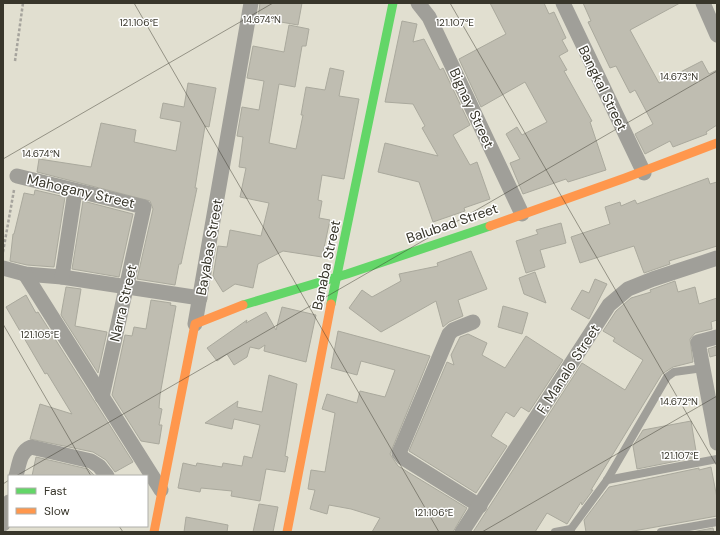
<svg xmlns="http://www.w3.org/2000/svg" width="720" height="535" viewBox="0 0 720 535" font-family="'DM Sans',sans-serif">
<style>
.building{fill:#bfbdb1;stroke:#aaa99d}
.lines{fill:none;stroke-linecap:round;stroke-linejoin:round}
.path{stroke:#a6a49d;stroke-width:2.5;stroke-dasharray:3 2;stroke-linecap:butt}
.lane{stroke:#a09f99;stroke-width:8}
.street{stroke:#a09f99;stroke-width:15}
.fast{stroke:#63d668;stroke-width:9}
.slow{stroke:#ff974d;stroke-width:9}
.ticks{fill:none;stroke:#38362b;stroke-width:1;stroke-opacity:0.45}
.labels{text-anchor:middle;stroke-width:3;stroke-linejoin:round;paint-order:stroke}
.street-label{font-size:14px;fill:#38362b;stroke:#fff}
.ticks-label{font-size:10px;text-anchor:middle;fill:#38362b;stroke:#fff;stroke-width:3;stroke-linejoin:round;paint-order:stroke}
</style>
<rect width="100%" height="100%" fill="#e1dfd0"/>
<!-- building -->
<g class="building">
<polygon points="260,3 302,3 298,25 258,18"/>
<polygon points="490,3 544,3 549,14 554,12 566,38 562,40 568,51 559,56 567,70 564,71 592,121 590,122 606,170 568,182 566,179 523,194 510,163 520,159 506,134 517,127 522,135 547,122 525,82 481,107 459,59 506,34"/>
<polygon points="583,3 680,3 630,30 659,83 702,61 709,74 717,70 717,125 706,132 707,134 673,147 670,141 645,154 635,134 653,124 635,90 630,93 616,66 610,68 588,22 591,21"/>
<polygon points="402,21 417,24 413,42 424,39 440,70 443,68 470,125 453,135 470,165 477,162 490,199 464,208 465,211 433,222 419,182 378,172 385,143 438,156 422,128 425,126 413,104 385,102"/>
<polygon points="289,25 309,29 306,46 302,46 295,87 279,84 269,143 296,149 303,115 301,115 306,87 325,90 330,68 344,71 339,96 359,99 344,179 322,175 318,200 322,201 319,218 330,220 322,257 283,251 258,264 253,288 235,284 223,292 213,276 218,246 227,247 230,230 261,236 269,203 240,197 246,168 239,167 243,137 237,136 242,107 259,110 264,81 247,78 253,46 284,52"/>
<polygon points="188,83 216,88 209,127 205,126 195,188 197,188 181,264 179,264 175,285 137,279 153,209 150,201 37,172 39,159 91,167 101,123 136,130 134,142 176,151 181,122 160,118 163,103 184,107"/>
<polygon points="708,178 710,184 717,182 717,246 669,261 670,264 644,273 634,246 580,263 571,237 610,224 605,207 620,202 621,206 635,200 637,204"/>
<polygon points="35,190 65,197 54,267 27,265 10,261 13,234 14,234 24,193 34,195"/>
<polygon points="83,201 133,214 119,277 72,269"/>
<polygon points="561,223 566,243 540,250 545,267 526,273 516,241 538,234 536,230"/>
<polygon points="471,251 487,289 458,300 463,316 449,322 443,327 436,301 381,332 349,308 362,290 372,297 401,281 399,274 438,266 437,263"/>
<polygon points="535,272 546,303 524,294 519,278"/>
<polygon points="595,279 607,284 589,319 571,309 582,290 589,293"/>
<polygon points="675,281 678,292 695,287 699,304 717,298 717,320 711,322 712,329 695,333 690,339 693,362 673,367 662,374 591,490 593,490 582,505 581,502 567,524 547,513 535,532 473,532 582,363 625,390 643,360 613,341 615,338 603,331 616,311 631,298 651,292 650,290"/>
<polygon points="66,287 81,289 75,326 107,332 98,373 61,315"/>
<polygon points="26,295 36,313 38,312 133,462 115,472 106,460 93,452 30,439 40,404 72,414 47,373 45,374 6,307"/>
<polygon points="151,300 171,303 170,305 176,306 160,395 159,408 162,409 159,425 162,425 159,444 141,441 112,395 125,335 132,336 134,327 146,329"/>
<polygon points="503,306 528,313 522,334 498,327"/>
<polygon points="282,307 316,315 306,362 264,351 265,345 259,349 250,347 247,357 234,365 227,354 217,361 207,348 247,320 246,323 266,312 276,330"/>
<polygon points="338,331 430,356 390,454 398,466 467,508 453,532 372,532 380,518 351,509 329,505 327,514 310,509 315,490 308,489 311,470 325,472 335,413 322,409 327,394 357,403 360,391 385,397 395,370 361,361 357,375 331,368"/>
<polygon points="468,334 487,343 482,355 505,368 526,336 563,360 529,412 521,407 514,417 506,412 491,436 507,446 476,493 409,451 447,362 454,365 451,355 460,337"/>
<polygon points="717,346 717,355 710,357 708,349"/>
<polygon points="269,375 297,384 285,456 288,457 285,472 266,469 260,501 231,496 232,491 201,488 200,492 178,488 183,463 196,466 197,463 222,467 223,463 242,466 244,456 252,458 260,425 234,419 232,429 205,423 238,401 237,407 262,412"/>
<polygon points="691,421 697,457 637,469 633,446 643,430"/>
<polygon points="36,457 88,469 95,476 32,476"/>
<polygon points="711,467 717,498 717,516 628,532 586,532 584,520 609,487 699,468 699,470"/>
<polygon points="259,504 278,507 273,532 253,532"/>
<polygon points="186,517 228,525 227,532 184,532"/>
<polygon points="713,528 714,532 692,532"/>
</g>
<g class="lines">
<!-- path -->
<g class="path">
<polyline points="15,61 23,3"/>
<polyline points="3,252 14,190"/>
</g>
<!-- lane -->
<g class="lane">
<polyline points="607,480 717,459"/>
<polyline points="571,529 607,480 667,377 674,372 703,368"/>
<polyline points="555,532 571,529"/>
<polyline points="661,532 717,522"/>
</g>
<!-- street -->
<g class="street">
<polyline points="418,3 429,17 522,214"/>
<polyline points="563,3 644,173"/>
<polyline points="703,3 717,35"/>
<polyline points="17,176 144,207 102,397"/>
<polyline points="3,268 25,274 62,277 200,298"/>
<polyline points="25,274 161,490"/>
<polyline points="62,277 75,191"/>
<polyline points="473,322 453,330 449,334 399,453 403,458 480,506"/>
<polyline points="195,324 251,3"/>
<polyline points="717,337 698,342 717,443"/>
<path d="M 16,476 C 19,465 20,451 31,447 L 91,461 L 99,466 L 107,476"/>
<polyline points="3,524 9,502"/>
<polyline points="462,532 609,305 628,289 653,279 717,258"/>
</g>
<!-- fast -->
<g class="fast">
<polyline points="331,304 393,3"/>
<polyline points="243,305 347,274 490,226"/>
</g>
<!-- slow -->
<g class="slow">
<polyline points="490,226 625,178 717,143"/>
<polyline points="154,532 195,324 243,305"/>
<polyline points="287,532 331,304"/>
</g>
</g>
<!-- ticks -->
<path class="ticks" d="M 134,3 L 439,532M 450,3 L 717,466M 3,159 L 273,3M 3,324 L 91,476M 16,476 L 717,71M 3,484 L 9,480M 119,526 L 123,532M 482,532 L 717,396"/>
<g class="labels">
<!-- street labels -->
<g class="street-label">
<text transform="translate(603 88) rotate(64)" y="5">Bangkal Street</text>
<text transform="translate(472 108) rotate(65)" y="5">Bignay Street</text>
<text transform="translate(81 191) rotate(13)" y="5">Mahogany Street</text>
<text transform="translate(452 223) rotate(-19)" y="5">Balubad Street</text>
<text transform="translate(209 247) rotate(-80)" y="5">Bayabas Street</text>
<text transform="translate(326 265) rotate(-78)" y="5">Banaba Street</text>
<text transform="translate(123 303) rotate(-77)" y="5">Narra Street</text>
<text transform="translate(568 369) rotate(-57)" y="5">F. Manalo Street</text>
</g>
</g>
<g class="ticks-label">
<text x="262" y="23">14.674°N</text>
<text x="139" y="26">121.106°E</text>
<text x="455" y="26">121.107°E</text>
<text x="679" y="80">14.673°N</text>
<text x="41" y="157">14.674°N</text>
<text x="40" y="338">121.105°E</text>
<text x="679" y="405">14.672°N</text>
<text x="680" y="459">121.107°E</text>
<text x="434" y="516">121.106°E</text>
</g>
<!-- border -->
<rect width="720" height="535" fill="none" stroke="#38362b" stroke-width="8"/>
<!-- legend -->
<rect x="8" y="475" width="140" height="52" fill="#ffffff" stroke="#afafaa"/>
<rect x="16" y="488" width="20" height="6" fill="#63d668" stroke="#afafaa"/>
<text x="44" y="495" font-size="12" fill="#38362b">Fast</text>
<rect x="16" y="508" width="20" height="6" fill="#ff974d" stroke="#afafaa"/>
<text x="44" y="515" font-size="12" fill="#38362b">Slow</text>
</svg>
